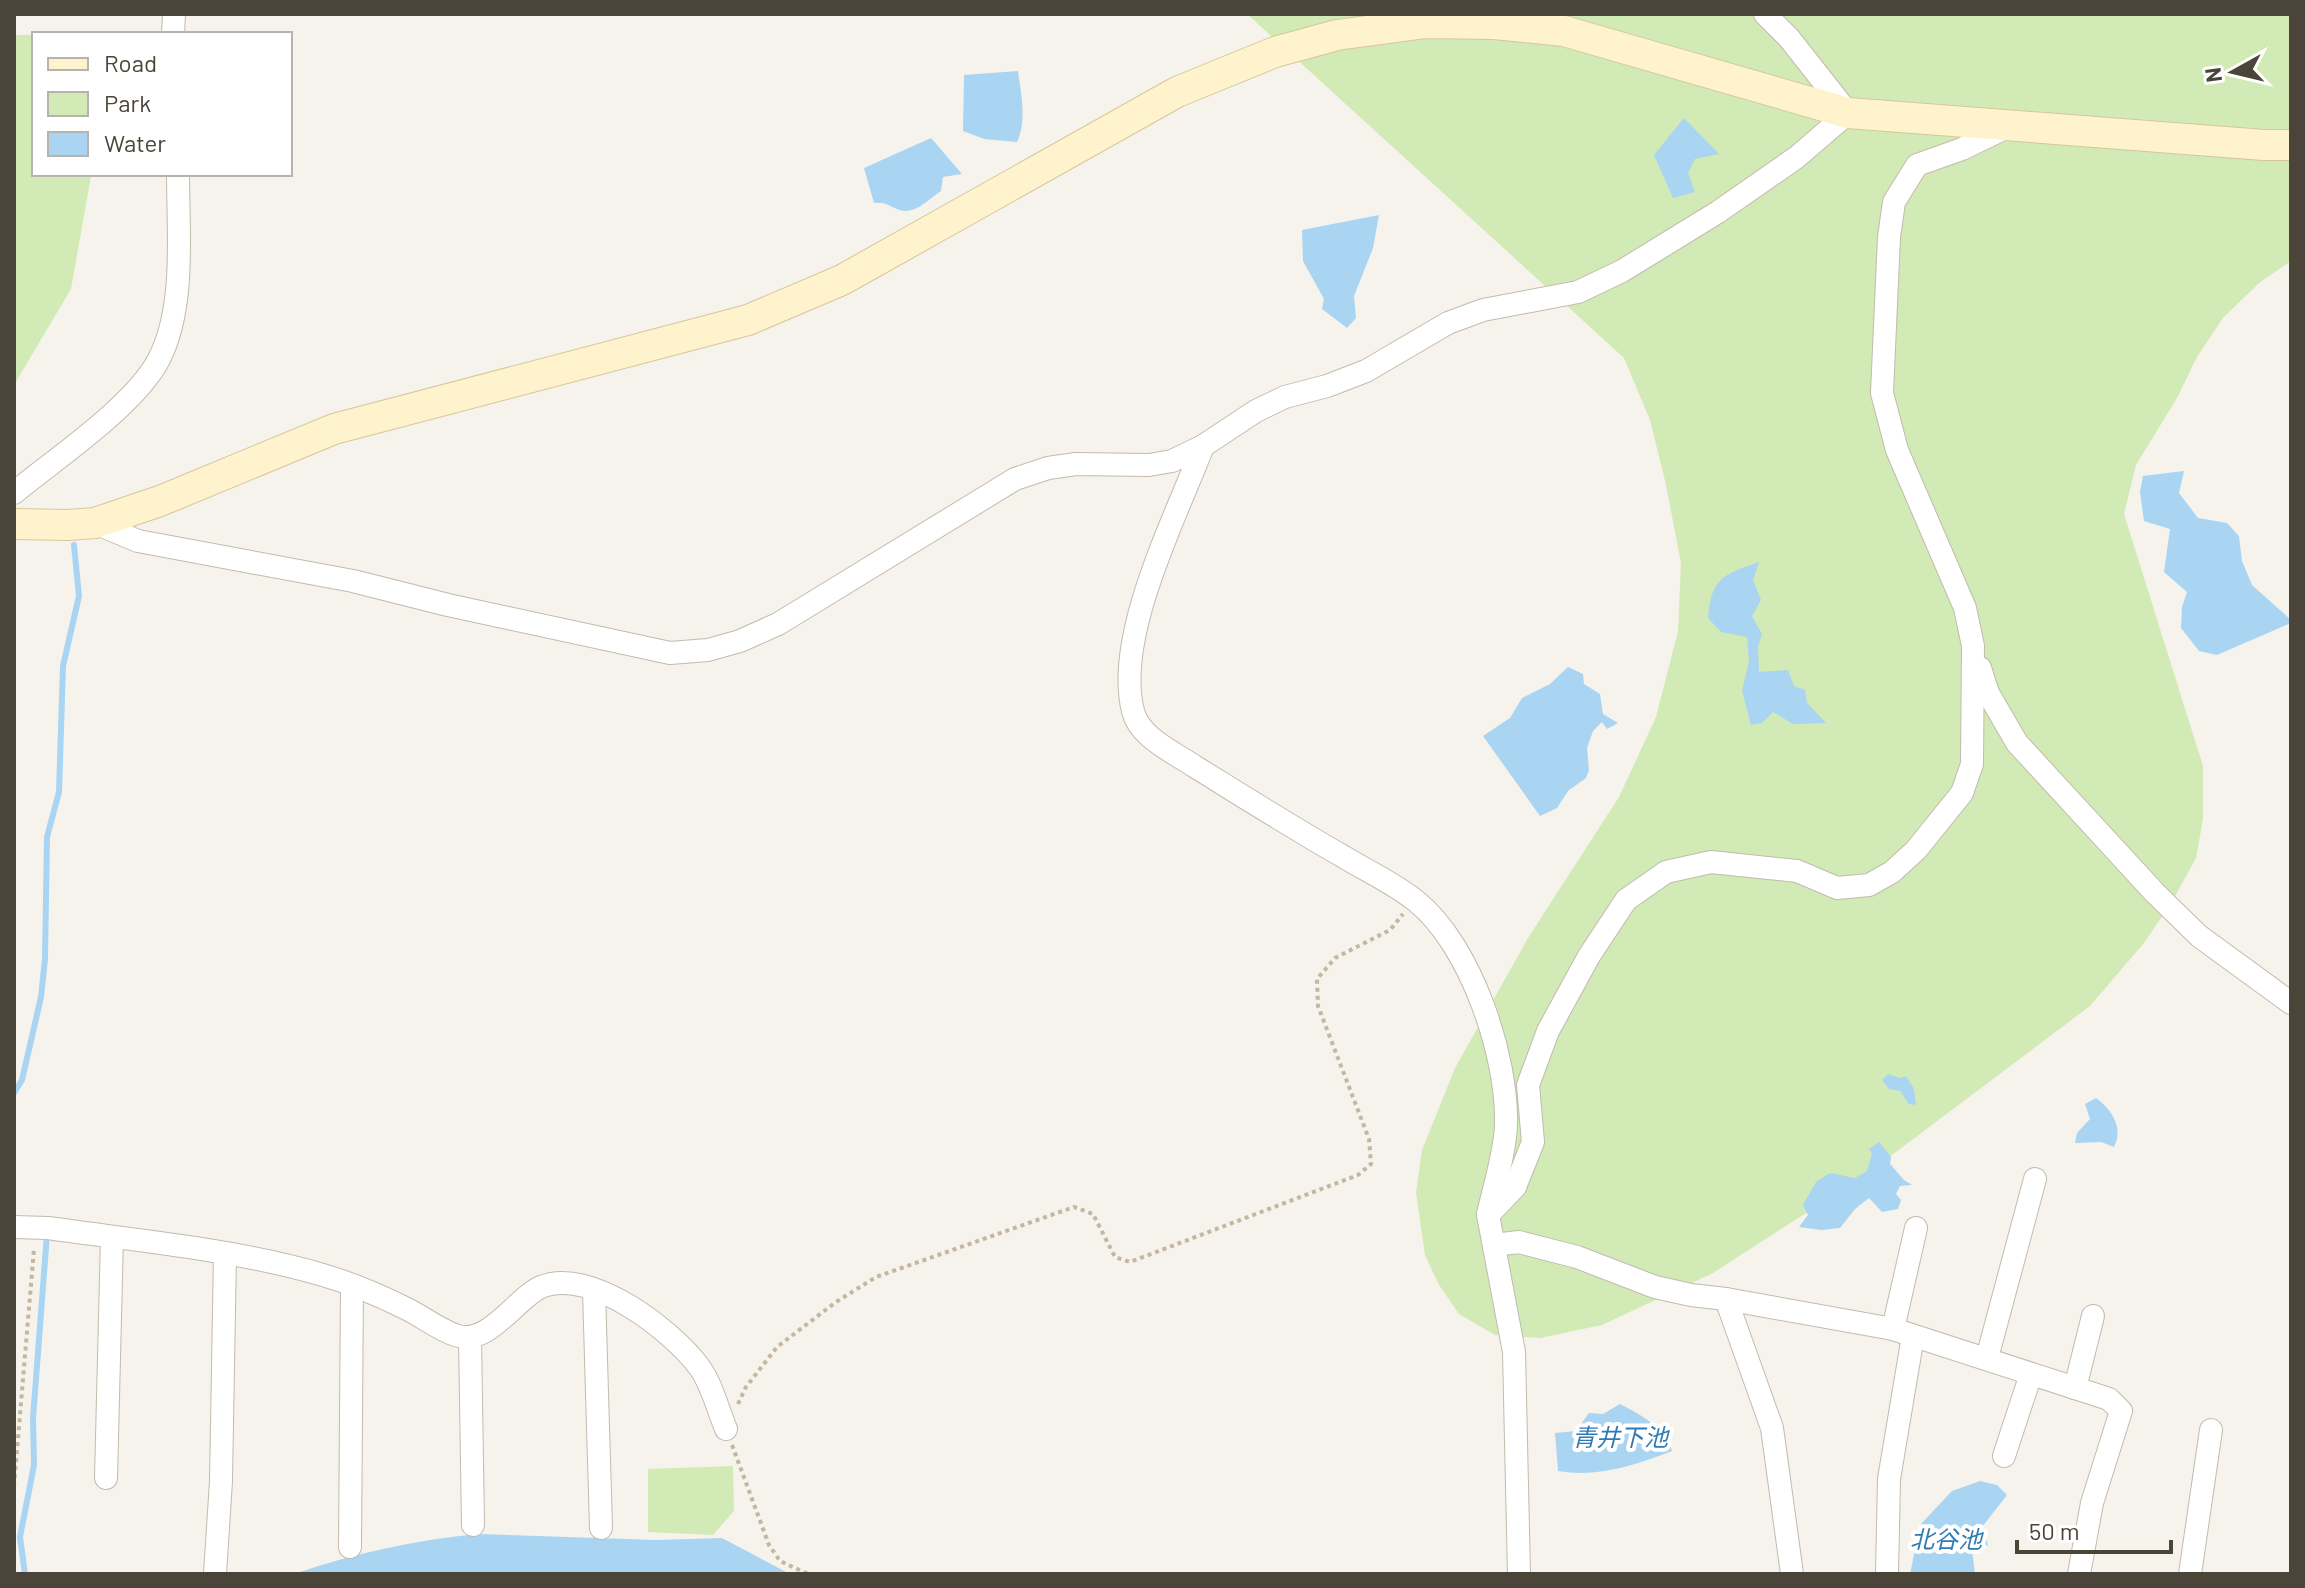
<svg xmlns="http://www.w3.org/2000/svg" width="2305" height="1588" viewBox="0 0 2305 1588" font-family="Barlow,'Noto Sans JP',sans-serif">
<style>
.green{fill:#d2eab5}
.water{fill:#a9d4f2}
.lines{fill:none;stroke-linecap:round;stroke-linejoin:round}
.stream{stroke:#a9d4f2;stroke-width:6}
.street-casing{stroke:#c2bbae;stroke-width:24}
.secondary-casing{stroke:#d6c79b;stroke-width:32}
.path{stroke:#c4b79f;stroke-width:4;stroke-dasharray:4 4;stroke-linecap:butt}
.street{stroke:#fff;stroke-width:22}
.secondary{stroke:#fff3cd;stroke-width:30}
.labels{text-anchor:middle;stroke-width:8;stroke-linejoin:round;paint-order:stroke}
.water-label{font-size:24px;font-style:italic;fill:#2e7ab2;stroke:#fff}
</style>
<rect width="100%" height="100%" fill="#f6f3ec"/>
<!-- green -->
<g class="green">
<polygon points="1247,14 2291,14 2291,261 2259,283 2223,318 2197,357 2177,398 2136,465 2124,514 2203,766 2203,819 2196,858 2173,900 2144,943 2090,1006 1868,1173 1713,1273 1602,1325 1540,1338 1495,1335 1459,1314 1439,1285 1425,1255 1416,1193 1422,1150 1455,1068 1528,938 1619,797 1656,717 1678,631 1681,563 1666,485 1650,420 1624,358"/>
<polygon points="14,35 34,35 34,174 91,174 91,176 71,289 14,385"/>
<polygon points="733,1466 734,1511 713,1535 648,1532 648,1469"/>
</g>
<!-- water -->
<g class="water">
<path d="M 1018,71 C 1021,93 1027,121 1017,142 L 984,139 L 963,131 L 964,75 Z"/>
<polygon points="1684,118 1719,154 1695,159 1688,173 1695,192 1673,198 1654,155"/>
<path d="M 931,138 L 962,174 L 943,177 L 941,191 C 929,199 915,215 900,210 C 888,207 889,202 874,203 L 864,168 Z"/>
<polygon points="1379,215 1373,248 1354,296 1356,318 1347,328 1322,309 1324,299 1303,261 1302,230"/>
<polygon points="2184,471 2179,493 2198,518 2227,523 2239,536 2242,561 2252,585 2291,620 2291,623 2217,655 2199,651 2181,628 2182,607 2187,592 2164,572 2170,529 2144,521 2140,492 2143,476"/>
<path d="M 1759,562 L 1753,580 L 1761,600 L 1752,616 L 1762,634 L 1758,647 L 1759,672 L 1788,670 L 1794,686 L 1805,690 L 1807,703 L 1826,723 L 1793,724 L 1773,712 L 1762,723 L 1751,725 L 1742,691 L 1749,661 L 1747,637 L 1721,632 L 1708,618 C 1711,578 1724,574 1759,562 Z"/>
<polygon points="1568,667 1583,674 1584,684 1600,694 1603,714 1618,723 1607,729 1602,722 1593,731 1587,748 1589,770 1586,778 1568,791 1557,808 1540,816 1483,736 1510,718 1522,698 1550,684"/>
<polygon points="1888,1074 1900,1078 1906,1076 1914,1089 1916,1105 1909,1104 1900,1091 1889,1089 1882,1080"/>
<path d="M 2096,1098 C 2112,1110 2124,1128 2114,1147 L 2101,1142 L 2075,1143 L 2077,1133 L 2090,1119 L 2085,1104 Z"/>
<polygon points="1879,1142 1891,1157 1890,1164 1904,1180 1912,1185 1900,1186 1896,1194 1901,1200 1898,1209 1882,1212 1869,1198 1855,1209 1840,1228 1821,1230 1799,1227 1808,1215 1803,1205 1816,1182 1830,1173 1855,1178 1867,1171 1872,1154 1869,1149"/>
<path d="M 1620,1404 C 1641,1415 1665,1427 1672,1451 C 1635,1465 1598,1478 1558,1471 L 1555,1433 L 1576,1431 L 1589,1413 L 1603,1414 Z"/>
<polygon points="1980,1481 1997,1485 2007,1495 1982,1527 1988,1545 1972,1550 1975,1574 1910,1574 1920,1525 1952,1491"/>
<path d="M 479,1534 L 656,1540 L 722,1538 L 790,1574 L 294,1574 C 355,1553 415,1540 479,1534 Z"/>
</g>
<g class="lines">
<!-- stream -->
<g class="stream">
<polyline points="14,1093 22,1080 41,997 45,959 47,837 59,792 63,666 79,596 74,545"/>
<polyline points="25,1574 20,1537 34,1465 33,1418 47,1234"/>
</g>
<defs>
<g id="street">
<polyline points="173,34 174,14"/>
<path d="M 1203,446 C 1176,517 1114,636 1133,711 C 1139,737 1173,752 1194,766 C 1244,797 1293,828 1344,857 C 1367,871 1395,884 1416,901 C 1471,945 1508,1057 1506,1125 C 1505,1153 1494,1187 1488,1214"/>
<path d="M 14,493 C 55,459 133,407 158,361 C 186,309 178,232 178,174"/>
<polyline points="95,523 138,541 353,581 448,605 670,653 708,650 740,641 778,624 1015,479 1048,468 1076,464 1149,465 1172,461 1203,446 1256,411 1285,397 1327,386 1366,371 1448,323 1483,310 1578,292 1622,271 1718,212 1797,157 1848,113 1789,38 1765,14"/>
<polyline points="1980,668 1988,693 2017,743 2155,893 2199,936 2291,1003"/>
<path d="M 14,1227 L 48,1228 C 139,1241 234,1249 323,1275 C 350,1283 381,1296 407,1309 C 423,1317 438,1329 455,1335 C 487,1348 516,1298 541,1287 C 590,1266 673,1331 700,1368 C 712,1385 718,1410 726,1429"/>
<polyline points="1494,1245 1519,1242 1577,1257 1655,1287 1691,1295 1726,1299 1893,1329 2109,1399 2121,1411 2092,1503 2079,1574"/>
<polyline points="594,1291 601,1528"/>
<polyline points="1726,1299 1772,1428 1792,1574"/>
<polyline points="1893,1329 1916,1228"/>
<polyline points="470,1337 473,1525"/>
<polyline points="1987,1358 2035,1179"/>
<polyline points="2075,1388 2093,1316"/>
<polyline points="2004,1456 2031,1374"/>
<polyline points="106,1478 112,1237"/>
<polyline points="350,1547 352,1286"/>
<polyline points="215,1574 221,1481 225,1254"/>
<polyline points="1519,1574 1514,1352 1488,1215 1515,1187 1533,1142 1528,1085 1548,1031 1589,956 1626,900 1666,872 1711,862 1797,871 1837,888 1869,885 1892,872 1916,850 1962,793 1972,764 1973,646 1965,608 1897,450 1882,393 1889,237 1894,202 1917,165 1962,149 2009,126"/>
<polyline points="1887,1574 1889,1479 1913,1336"/>
<polyline points="2190,1574 2211,1430"/>
</g>
<polyline id="secondary" points="14,524 68,525 95,523 160,501 334,429 748,320 842,280 1177,92 1275,52 1337,35 1426,23 1494,24 1564,31 1848,113 2264,145 2291,145"/>
</defs>
<!-- street casing -->
<use href="#street" class="street-casing"/>
<!-- secondary casing -->
<use href="#secondary" class="secondary-casing"/>
<!-- path -->
<g class="path">
<polyline points="738,1404 746,1387 777,1347 836,1302 876,1277 1074,1207 1093,1214 1115,1257 1130,1262 1358,1175 1371,1164 1369,1139 1318,1006 1317,979 1335,958 1390,930 1403,914"/>
<polyline points="732,1445 769,1545 780,1561 808,1574"/>
<polyline points="14,1486 34,1249"/>
</g>
<!-- street -->
<use href="#street" class="street"/>
<!-- secondary -->
<use href="#secondary" class="secondary"/>
</g>
<g class="labels">
<!-- water labels -->
<g class="water-label">
<text x="1620" y="1446">青井下池</text>
<text x="1946" y="1548">北谷池</text>
</g>
</g>
<!-- border -->
<rect width="2305" height="1588" fill="none" stroke="#4b4439" stroke-width="32"/>
<!-- legend -->
<rect x="32" y="32" width="260" height="144" fill="#ffffff" stroke="#b7b4b0" stroke-width="2"/>
<rect x="48" y="58" width="40" height="12" fill="#fff3cd" stroke="#b7b4b0" stroke-width="2"/>
<text x="104" y="72" font-size="24" fill="#4b4439">Road</text>
<rect x="48" y="92" width="40" height="24" fill="#d2eab5" stroke="#b7b4b0" stroke-width="2"/>
<text x="104" y="112" font-size="24" fill="#4b4439">Park</text>
<rect x="48" y="132" width="40" height="24" fill="#a9d4f2" stroke="#b7b4b0" stroke-width="2"/>
<text x="104" y="152" font-size="24" fill="#4b4439">Water</text>
<!-- north arrow -->
<g transform="translate(2233 72) rotate(262)" stroke="#ffffff" stroke-width="6" paint-order="stroke">
<path d="M0-6L14 30L0 20L-14 30Z" fill="#4b4439"/>
<text y="-12" font-size="22" font-weight="bold" text-anchor="middle" fill="#4b4439">N</text>
</g>
<!-- scale -->
<path d="M2017 1540v12h154v-12" fill="none" stroke="#4b4439" stroke-width="4"/>
<text x="2029" y="1540" font-size="24" fill="#4b4439" stroke="#ffffff" stroke-width="6" paint-order="stroke">50 m</text>
</svg>
